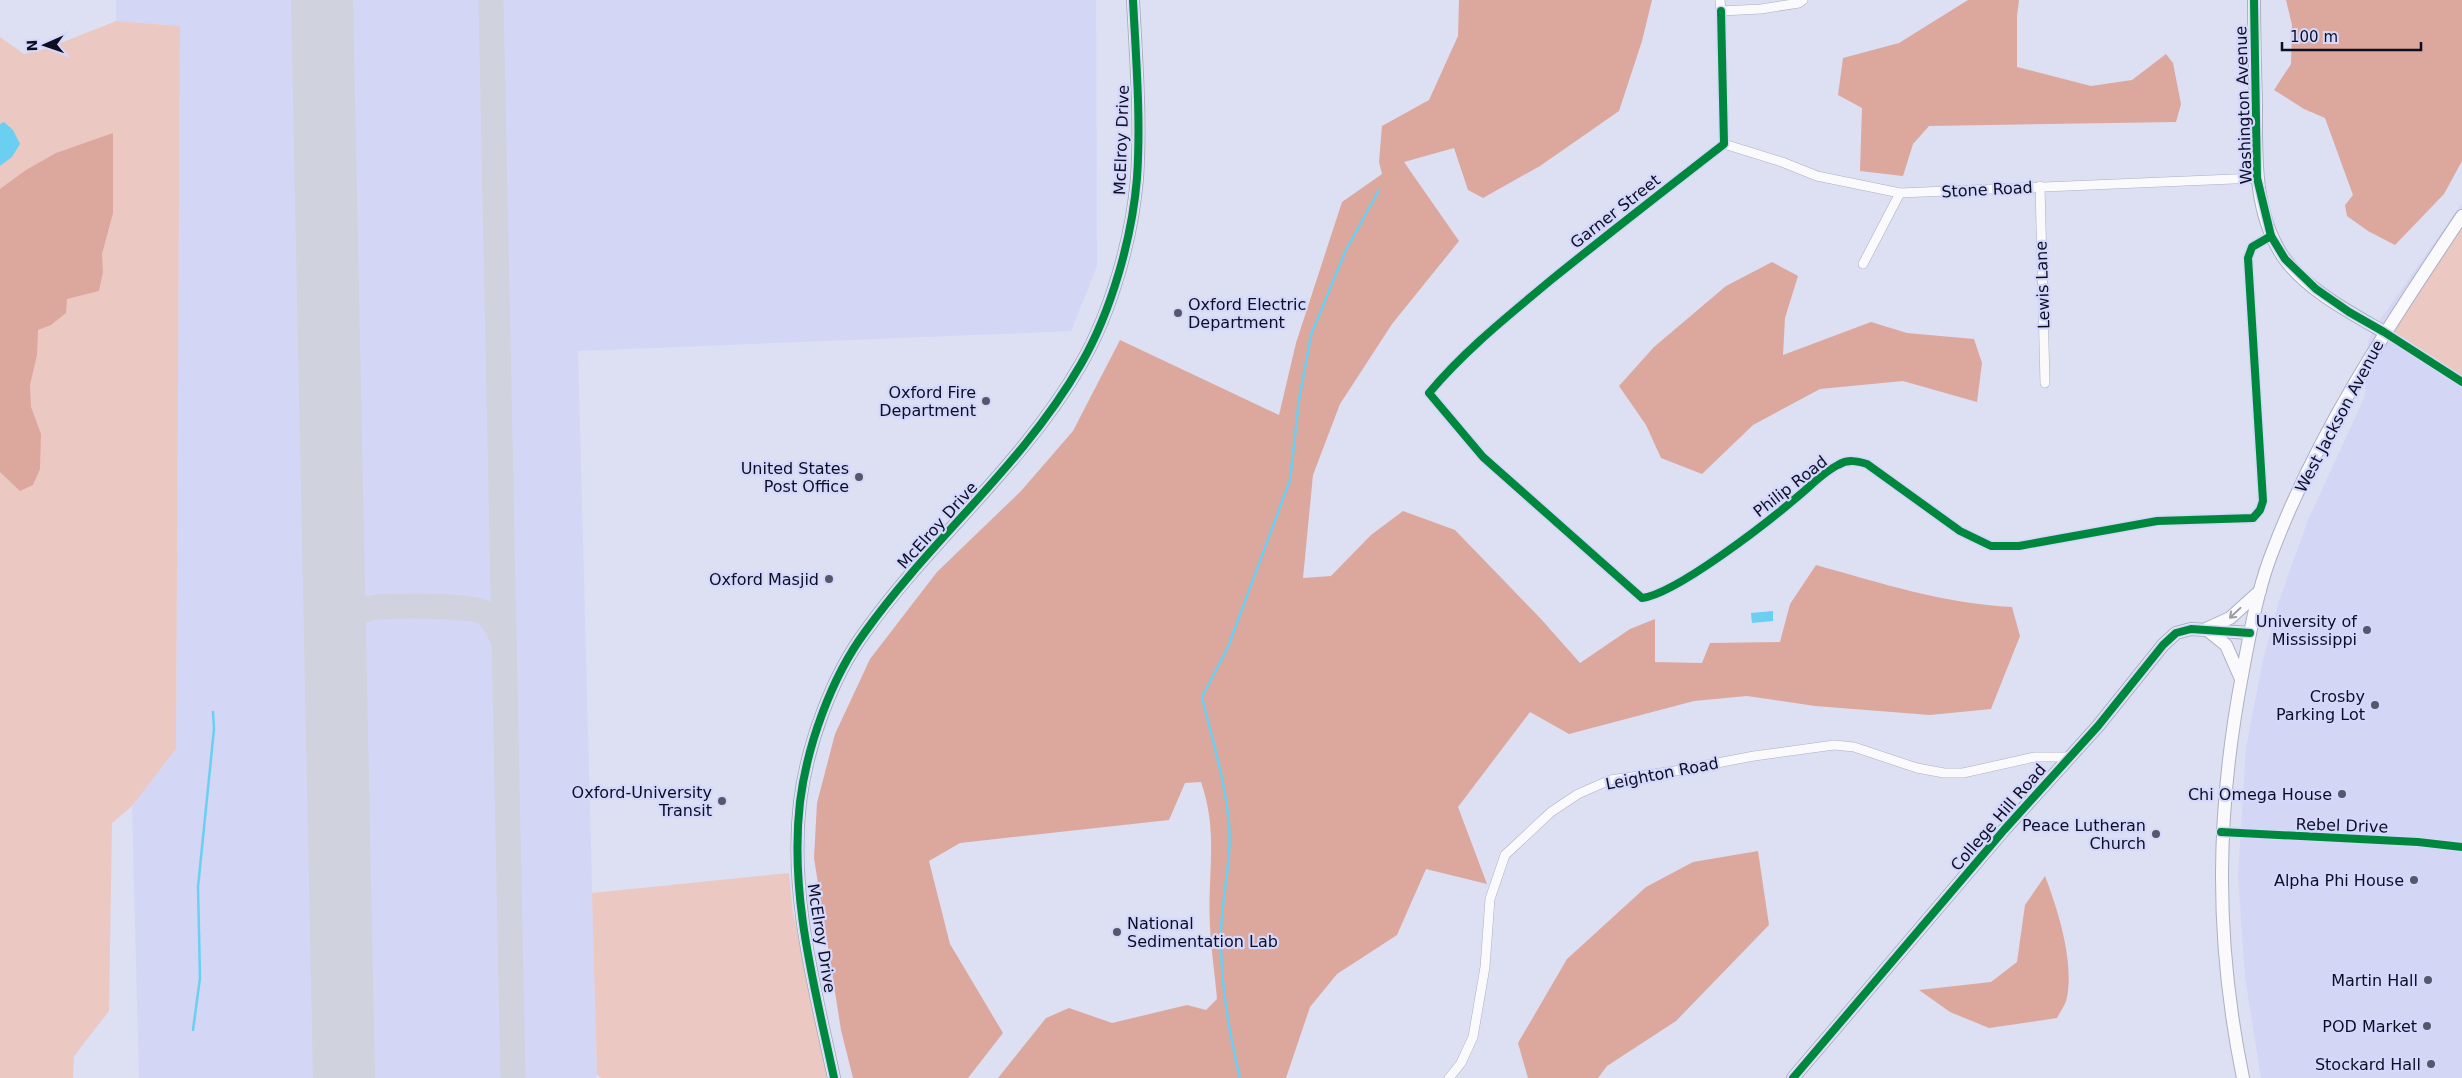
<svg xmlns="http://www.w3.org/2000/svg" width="2462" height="1078" viewBox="0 0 2462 1078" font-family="'DejaVu Sans',sans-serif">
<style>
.built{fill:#d4d6f5}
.green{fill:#ecc8c3}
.forest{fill:#dca89d}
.water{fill:#6acff1}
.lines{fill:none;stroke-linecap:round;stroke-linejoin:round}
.stream{stroke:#6acff1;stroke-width:2.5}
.taxiway{stroke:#d0d2de;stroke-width:25}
.runway{stroke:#d0d2de;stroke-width:62}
.street-casing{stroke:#adaec1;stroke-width:10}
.secondary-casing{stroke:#adaec1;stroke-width:14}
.street{stroke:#fafafd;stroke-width:9}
.secondary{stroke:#fafafd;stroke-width:12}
.cycleway-casing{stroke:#d4d8fc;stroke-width:11}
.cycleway{stroke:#00873e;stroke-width:8}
.oneway{stroke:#9c9ca5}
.poi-dot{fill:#56576b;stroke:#d4d8fc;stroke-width:2}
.labels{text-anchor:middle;stroke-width:4.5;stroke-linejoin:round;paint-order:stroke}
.street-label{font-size:16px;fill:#0e0e22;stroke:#d4d8fc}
.poi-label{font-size:16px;fill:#0e0e22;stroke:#d4d8fc;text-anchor:end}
</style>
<rect width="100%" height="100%" fill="#dddff3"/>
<!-- built -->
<g class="built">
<polygon points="116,0 1096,0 1097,266 1071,331 578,351 597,1078 139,1078 132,806 176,749 180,26 116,21"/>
<polygon points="2462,203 2462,1078 2261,1078 2245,977 2238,876 2246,748 2263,660 2279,601 2308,520 2365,396 2368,341 2382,317"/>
</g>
<!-- green -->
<g class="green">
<polygon points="116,21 180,26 176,749 132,806 112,823 109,1011 74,1056 73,1078 0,1078 0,37 24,54 48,48"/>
<polygon points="2462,216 2462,382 2384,332"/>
<polygon points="789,873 793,913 828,1078 601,1078 597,1074 592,893"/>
</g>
<!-- forest -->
<g class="forest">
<path d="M 1459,0 L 1652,0 L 1642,41 L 1619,111 L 1540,166 L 1483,198 L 1468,190 L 1454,148 L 1404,162 L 1459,241 L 1392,324 L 1340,404 L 1313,475 L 1303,578 L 1331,576 L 1371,535 L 1403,511 L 1455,530 L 1541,619 L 1580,663 L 1630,629 L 1655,619 L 1655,662 L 1702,663 L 1710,643 L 1780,642 L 1790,604 L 1816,565 C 1880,583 1946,604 2012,607 L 2020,636 L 1991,709 L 1930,715 L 1815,706 L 1747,696 L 1694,701 L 1569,734 L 1530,712 L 1458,807 L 1487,884 L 1426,869 L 1397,935 L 1337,974 L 1310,1007 L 1286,1078 L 998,1078 L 1046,1018 L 1069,1008 L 1112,1023 L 1187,1005 L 1206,1010 L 1217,999 C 1215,974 1211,950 1210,926 C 1207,873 1219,834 1201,782 L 1185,783 L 1169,820 L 960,843 L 929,861 L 950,944 L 1003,1033 L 968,1078 L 853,1078 L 841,1030 L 814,858 L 817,803 L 835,734 L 870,659 L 937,572 L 1021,491 L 1073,431 L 1120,340 L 1279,415 L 1296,343 L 1342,202 L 1382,174 L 1379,162 L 1382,126 L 1429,100 L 1458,36 Z"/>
<polygon points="1968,0 2019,0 2017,16 2017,67 2091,86 2132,80 2166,54 2173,63 2181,104 2176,122 1929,126 1913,144 1903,176 1860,171 1862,108 1838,95 1843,58 1899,43"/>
<polygon points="2286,0 2462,0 2462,161 2444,194 2395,245 2368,231 2347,216 2345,205 2353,195 2325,118 2304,109 2274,90 2291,64 2292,25"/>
<polygon points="113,133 113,213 102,254 103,272 99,291 67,299 66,313 51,325 38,330 37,355 30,385 31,407 41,434 40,469 33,485 20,491 0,472 0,189 26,170 56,153"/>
<polygon points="1772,262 1798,276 1785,318 1783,355 1871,322 1907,333 1974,339 1982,363 1977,402 1903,381 1820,389 1753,425 1702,474 1661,458 1646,425 1619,386 1654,347 1726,286"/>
<polygon points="1758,851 1769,925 1676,1021 1607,1066 1598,1078 1528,1078 1518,1043 1567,959 1646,887 1693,862"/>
<path d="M 2045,876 C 2058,910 2074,961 2067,997 C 2066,1004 2060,1012 2057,1018 L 1989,1028 L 1950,1012 L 1919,990 L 1991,982 L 2017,962 L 2025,905 Z"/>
</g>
<!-- water -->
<g class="water">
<polygon points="4,122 13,130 20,144 12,157 0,166 0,124"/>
<polygon points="1773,611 1773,621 1752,623 1751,613"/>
</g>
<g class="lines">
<!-- stream -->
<g class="stream">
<polyline points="193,1030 200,978 198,887 214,729 213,712"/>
<path d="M 1240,1078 C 1228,1029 1220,981 1221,931 C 1222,896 1232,859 1229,824 C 1225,780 1212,739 1202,697 L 1228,647 L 1290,480 L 1299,400 L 1311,335 L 1345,252 L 1379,190"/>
</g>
<!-- taxiway -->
<g class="taxiway">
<polyline points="491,0 513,1078"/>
<path d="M 335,655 C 338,639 340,626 355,615 C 359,612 367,609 372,608 C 388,605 471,605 483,612 C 494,619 499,630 504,643"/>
</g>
<!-- runway -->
<polyline class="runway" points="322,0 344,1078"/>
<defs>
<g id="street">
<polyline points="1720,0 1721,11 1761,9 1799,3 1803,0"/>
<path d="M 1721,11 L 1724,144 C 1666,189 1608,234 1551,280 C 1508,316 1465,350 1429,393 L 1483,457 L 1642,598 C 1676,594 1768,522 1796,498 C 1809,488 1823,472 1838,465 C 1848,459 1857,461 1867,464 L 1960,531 L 1991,546 L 2019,546 L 2157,521 L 2253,518 L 2260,510 L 2263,501 L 2248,258 L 2252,247 L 2271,236"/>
<polyline points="1724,144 1782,162 1817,176 1900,193 2257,178"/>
<polyline points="2040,186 2045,383"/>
<polyline points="1863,264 1900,193"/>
<polyline points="2384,332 2462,382"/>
<polyline points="2221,832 2418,842 2462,847"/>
<polyline points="1449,1078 1461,1063 1473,1037 1485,967 1490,899 1505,855 1551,812 1578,794 1610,780 1675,771 1754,756 1834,745 1854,747 1917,768 1944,773 1963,773 2035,757 2069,757"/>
</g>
<g id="secondary">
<path d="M 2254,0 C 2254,34 2255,69 2256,103 C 2256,155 2253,213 2284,258 C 2307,290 2351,313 2384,332"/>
<polyline points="2208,628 2230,618 2260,591"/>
<polyline points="2206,629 2226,645 2241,679"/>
<path d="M 834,1078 C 815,988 789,896 800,802 C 807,746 831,678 865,632 C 932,538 1023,465 1081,364 C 1111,312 1132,239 1137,178 C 1141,119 1136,59 1133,0"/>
<polyline points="1793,1078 2004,830 2098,726 2163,645 2176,633 2191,629 2250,633"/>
<path d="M 2243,1078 C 2214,937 2216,810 2243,670 C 2250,633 2257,593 2270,558 C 2316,434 2389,325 2462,216"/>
</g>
</defs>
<!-- street casing -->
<use href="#street" class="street-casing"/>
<!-- secondary casing -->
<use href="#secondary" class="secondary-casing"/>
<!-- street -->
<use href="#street" class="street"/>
<!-- secondary -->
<use href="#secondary" class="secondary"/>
<defs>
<g id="cycleway">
<polyline points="2254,0 2257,178 2271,236 2285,259 2316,289 2349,312 2384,332 2462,382"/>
<path d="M 1721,11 L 1724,144 C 1666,189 1608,234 1551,280 C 1508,316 1465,350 1429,393 L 1483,457 L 1642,598 C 1676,594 1768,522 1796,498 C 1809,488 1823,472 1838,465 C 1848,459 1857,461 1867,464 L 1960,531 L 1991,546 L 2019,546 L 2157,521 L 2253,518 L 2260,510 L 2263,501 L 2248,258 L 2252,247 L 2271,236"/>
<polyline points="2221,832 2418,842 2462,847"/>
<path d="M 834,1078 C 815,988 789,896 800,802 C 807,746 831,678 865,632 C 932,538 1023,465 1081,364 C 1111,312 1132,239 1137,178 C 1141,119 1136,59 1133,0"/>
<polyline points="1793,1078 2004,830 2098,726 2163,645 2176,633 2191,629 2250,633"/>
</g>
</defs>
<!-- cycleway casing -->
<use href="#cycleway" class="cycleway-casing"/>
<!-- cycleway -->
<use href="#cycleway" class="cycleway"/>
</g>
<!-- one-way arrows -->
<defs><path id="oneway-shaft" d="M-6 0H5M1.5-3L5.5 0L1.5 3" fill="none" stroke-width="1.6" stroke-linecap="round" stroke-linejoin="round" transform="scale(1.25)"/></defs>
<use class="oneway" href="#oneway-shaft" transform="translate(2235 613) rotate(137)"/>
<!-- markers -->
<g class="poi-dot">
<circle cx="1178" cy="313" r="5"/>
<circle cx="986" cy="401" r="5"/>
<circle cx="859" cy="477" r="5"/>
<circle cx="829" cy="579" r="5"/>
<circle cx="2367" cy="630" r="5"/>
<circle cx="2375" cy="705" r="5"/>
<circle cx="2342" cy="794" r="5"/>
<circle cx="722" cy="801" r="5"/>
<circle cx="2156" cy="834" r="5"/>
<circle cx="2414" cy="880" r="5"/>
<circle cx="1117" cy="932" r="5"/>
<circle cx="2428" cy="980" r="5"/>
<circle cx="2427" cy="1026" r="5"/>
<circle cx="2431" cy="1064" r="5"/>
</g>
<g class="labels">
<!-- street labels -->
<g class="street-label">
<text transform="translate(2243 105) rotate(-92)" y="6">Washington Avenue</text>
<text transform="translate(1121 140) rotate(-88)" y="6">McElroy Drive</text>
<text transform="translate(1987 189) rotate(-3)" y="6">Stone Road</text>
<text transform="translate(1615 211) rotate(-38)" y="6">Garner Street</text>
<text transform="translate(2042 285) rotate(-92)" y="6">Lewis Lane</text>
<text transform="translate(2339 416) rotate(-62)" y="6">West Jackson Avenue</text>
<text transform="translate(1790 486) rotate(-38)" y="6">Philip Road</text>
<text transform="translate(937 525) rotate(-48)" y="6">McElroy Drive</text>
<text transform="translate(1662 773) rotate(-11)" y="6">Leighton Road</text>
<text transform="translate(1998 817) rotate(-49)" y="6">College Hill Road</text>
<text transform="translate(2342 825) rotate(2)" y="6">Rebel Drive</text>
<text transform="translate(822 938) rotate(81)" y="6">McElroy Drive</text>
</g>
<!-- poi labels -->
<g class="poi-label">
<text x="1188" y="310" text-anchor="start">Oxford Electric<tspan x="1188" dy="18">Department</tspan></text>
<text x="976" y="398">Oxford Fire<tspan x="976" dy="18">Department</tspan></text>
<text x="849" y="474">United States<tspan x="849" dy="18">Post Office</tspan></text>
<text x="819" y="585">Oxford Masjid</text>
<text x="2357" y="627">University of<tspan x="2357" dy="18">Mississippi</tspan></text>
<text x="2365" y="702">Crosby<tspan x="2365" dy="18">Parking Lot</tspan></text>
<text x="712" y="798">Oxford-University<tspan x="712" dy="18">Transit</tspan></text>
<text x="2332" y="800">Chi Omega House</text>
<text x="2146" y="831">Peace Lutheran<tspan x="2146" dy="18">Church</tspan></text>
<text x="2404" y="886">Alpha Phi House</text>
<text x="1127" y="929" text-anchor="start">National<tspan x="1127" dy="18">Sedimentation Lab</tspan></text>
<text x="2418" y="986">Martin Hall</text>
<text x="2417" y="1032">POD Market</text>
<text x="2421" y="1070">Stockard Hall</text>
</g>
</g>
<!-- north arrow -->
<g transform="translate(45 45) rotate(268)" stroke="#d4d8fc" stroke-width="4" paint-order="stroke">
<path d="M0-4L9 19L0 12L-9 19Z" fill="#0e0e22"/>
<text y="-8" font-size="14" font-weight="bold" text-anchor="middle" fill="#0e0e22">N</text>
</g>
<!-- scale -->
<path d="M2282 42v8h139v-8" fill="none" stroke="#0e0e22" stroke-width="2.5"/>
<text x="2290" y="42" font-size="15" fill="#0e0e22" stroke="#d4d8fc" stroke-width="4" paint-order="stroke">100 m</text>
</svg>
